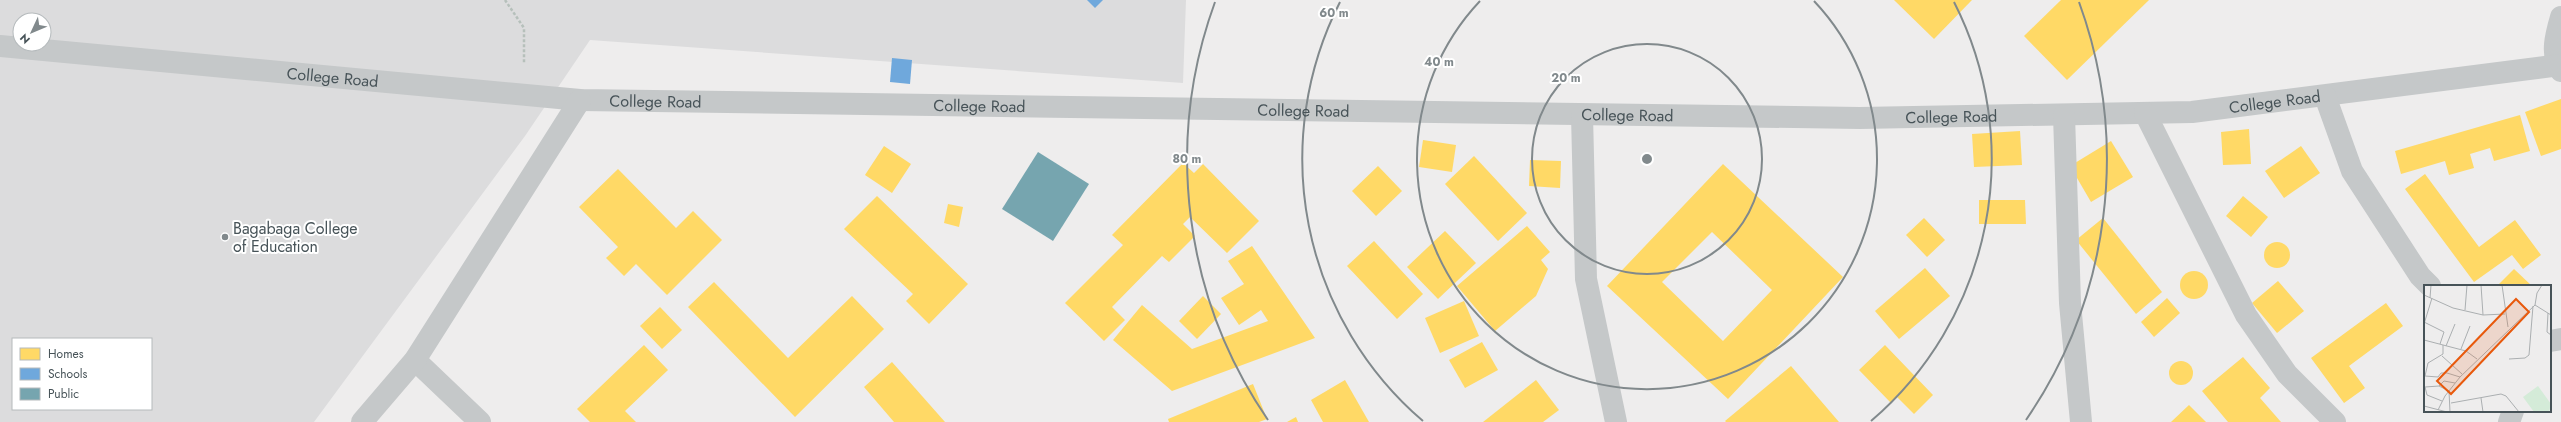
<svg xmlns="http://www.w3.org/2000/svg" width="2561" height="422" viewBox="0 0 2561 422" font-family="Jost,sans-serif">
<style>
.education{fill:#dcdcdd;fill-rule:evenodd}
.homes{fill:#ffd966;fill-rule:evenodd}
.schools{fill:#6fa8dc}
.public{fill:#76a5af}
.lines{fill:none;stroke-linecap:round;stroke-linejoin:round}
.path{stroke:#b6c0bb;stroke-width:2.5;stroke-dasharray:3 2;stroke-linecap:butt}
.minor{stroke:#c5c8c9;stroke-width:22}
.ring{fill:none;stroke:#81898c;stroke-width:2}
.poi-dot{fill:#81898c;stroke:#fff;stroke-width:1.5}
.labels{text-anchor:middle;stroke-width:4;stroke-linejoin:round;paint-order:stroke}
.street-label{font-size:16px;fill:#475358;stroke:#fff}
.poi-label{font-size:16px;fill:#475358;stroke:#fff;text-anchor:start}
.inset-road{fill:none;stroke:#abafb1;stroke-width:1}
.view{fill:#e8590c;fill-opacity:0.15;stroke:#e8590c;stroke-width:2}
.inset-edge{fill:none;stroke:#475358;stroke-width:2}
.centre{fill:#81898c;stroke:#fff;stroke-width:2}
.ring-label{font-size:12px;text-anchor:middle;font-weight:bold;fill:#81898c;stroke:#fff;stroke-width:4;stroke-linejoin:round;paint-order:stroke}
</style>
<rect width="100%" height="100%" fill="#eeeded"/>
<!-- education -->
<path class="education" d="M 0,0 L 1186,0 L 1183,83 L 590,40 L 525,136 L 314,422 L 0,422 ZM 20,20 L 44,20 L 44,44 L 20,44 ZM 13,339 L 151,339 L 151,409 L 13,409 Z"/>
<!-- homes -->
<g class="homes">
<polygon points="1894,0 1972,0 1934,39"/>
<polygon points="2061,0 2149,0 2067,80 2024,36"/>
<polygon points="2561,99 2561,149 2541,156 2525,112"/>
<polygon points="2520,115 2530,151 2494,161 2490,148 2470,154 2474,168 2449,175 2445,161 2401,174 2395,151"/>
<polygon points="2249,129 2251,164 2223,165 2221,132"/>
<polygon points="2020,131 2022,165 1974,167 1972,134"/>
<polygon points="1423,140 1456,145 1452,172 1419,167"/>
<polygon points="2111,141 2133,177 2091,202 2070,166"/>
<polygon points="884,146 911,164 892,193 865,175"/>
<polygon points="2301,146 2320,173 2284,198 2265,171"/>
<polygon points="1474,156 1527,213 1498,241 1445,184"/>
<polygon points="1530,160 1561,161 1560,188 1529,186"/>
<polygon points="1183,163 1194,173 1203,164 1259,221 1227,253 1190,217 1183,224 1195,236 1169,262 1162,256 1112,307 1125,320 1104,341 1065,303 1123,245 1112,235"/>
<path d="M 1723,164 L 1843,277 L 1728,399 L 1607,286 ZM 1712,232 L 1772,290 L 1723,341 L 1662,282 Z"/>
<polygon points="1378,166 1402,191 1376,216 1352,191"/>
<polygon points="618,169 676,228 693,211 722,240 667,295 636,264 624,276 606,258 618,247 579,207"/>
<polygon points="2425,174 2479,247 2515,220 2541,255 2523,269 2512,255 2474,282 2405,189"/>
<polygon points="877,196 968,284 929,324 906,301 913,294 844,229"/>
<polygon points="2243,196 2268,217 2251,237 2226,216"/>
<polygon points="1979,200 2025,200 2026,224 1979,224"/>
<polygon points="948,204 963,207 959,227 944,223"/>
<polygon points="1924,218 1945,240 1927,257 1906,235"/>
<polygon points="2103,218 2162,292 2136,314 2076,240"/>
<polygon points="1527,226 1550,252 1541,260 1548,269 1536,296 1495,331 1457,286"/>
<polygon points="1445,231 1476,263 1438,299 1407,267"/>
<polygon points="1374,241 1423,294 1397,319 1347,266"/>
<circle cx="2277" cy="255" r="13"/>
<polygon points="1252,246 1315,338 1172,391 1113,340 1142,305 1192,349 1268,321 1261,310 1239,325 1221,298 1244,284 1228,261"/>
<polygon points="1925,268 1950,296 1899,339 1875,311"/>
<polygon points="2514,269 2532,286 2497,286"/>
<circle cx="2194" cy="285" r="14"/>
<polygon points="2278,281 2304,311 2277,333 2252,303"/>
<polygon points="714,282 788,358 852,296 884,329 795,417 688,307"/>
<polygon points="1203,296 1221,314 1197,339 1179,321"/>
<polygon points="2167,298 2180,313 2154,337 2141,322"/>
<polygon points="1464,301 1479,336 1440,353 1425,318"/>
<polygon points="2386,303 2403,326 2349,366 2365,388 2344,403 2311,358"/>
<polygon points="660,307 682,330 662,349 640,326"/>
<polygon points="1482,342 1498,370 1465,388 1449,360"/>
<polygon points="644,345 668,370 625,411 636,422 590,422 577,409"/>
<polygon points="1885,345 1933,395 1914,414 1897,397 1891,403 1859,370"/>
<polygon points="2243,357 2270,388 2260,398 2281,422 2228,422 2202,391"/>
<circle cx="2181" cy="373" r="12"/>
<polygon points="892,362 945,422 894,422 864,387"/>
<polygon points="1791,366 1839,422 1726,422 1725,421"/>
<polygon points="1345,380 1369,422 1323,422 1311,400"/>
<polygon points="1536,380 1559,410 1543,422 1483,422"/>
<polygon points="1253,384 1267,419 1259,422 1169,422 1168,419"/>
<polygon points="2189,405 2206,422 2171,422"/>
<polygon points="1296,417 1298,422 1287,422"/>
</g>
<!-- schools -->
<g class="schools">
<polygon points="1087,0 1103,0 1095,8"/>
<polygon points="892,58 912,60 910,84 890,82"/>
</g>
<!-- public -->
<polygon class="public" points="1038,152 1089,184 1053,241 1002,209"/>
<g class="lines">
<!-- path -->
<polyline class="path" points="505,0 524,28 524,64"/>
<!-- minor -->
<g class="minor">
<path d="M 2561,17 C 2556,34 2550,55 2561,71"/>
<path id="s1" d="M 0,46 L 580,100 L 1860,118 L 2192,112 L 2561,65"/>
<polyline points="2325,96 2352,171 2420,276 2430,286"/>
<polyline points="2145,113 2246,315 2287,374 2335,422"/>
<polyline points="1582,115 1586,279 1616,422"/>
<polyline points="2064,115 2070,303 2081,422"/>
<polyline points="2550,341 2561,339"/>
<polyline points="415,360 480,422"/>
<polyline points="362,422 415,360 580,100"/>
<polyline points="2509,422 2513,411"/>
</g>
</g>
<!-- distance rings -->
<g class="ring">
<circle cx="1647" cy="159" r="115"/>
<path d="M1814 1A230 230 0 1 1 1480 1"/>
<path d="M1423 421A345 345 0 0 1 1340 2M1954 2A345 345 0 0 1 1871 421"/>
<path d="M1268 420A460 460 0 0 1 1215 2M2079 2A460 460 0 0 1 2026 420"/>
</g>
<!-- markers -->
<circle class="poi-dot" cx="225" cy="237" r="4"/>
<g class="labels">
<!-- street labels -->
<g class="street-label">
<text dy="6" stroke="none"><textPath href="#s1" startOffset="334">College Road</textPath></text>
<text dy="6" stroke="none"><textPath href="#s1" startOffset="658">College Road</textPath></text>
<text dy="6" stroke="none"><textPath href="#s1" startOffset="2278">College Road</textPath></text>
<text dy="6" stroke="none"><textPath href="#s1" startOffset="982">College Road</textPath></text>
<text dy="6" stroke="none"><textPath href="#s1" startOffset="1306">College Road</textPath></text>
<text dy="6" stroke="none"><textPath href="#s1" startOffset="1630">College Road</textPath></text>
<text dy="6" stroke="none"><textPath href="#s1" startOffset="1954">College Road</textPath></text>
</g>
<!-- poi labels -->
<g class="poi-label">
<text x="233" y="234">Bagabaga College<tspan x="233" dy="18">of Education</tspan></text>
</g>
</g>
<!-- overview -->
<g transform="translate(2424 285)">
<rect width="127" height="127" fill="#eeeded"/>
<path d="M 114,101 L 127,119 L 125,127 L 110,127 L 99,112 Z" fill="#d4ebd8"/>
<path class="inset-road" d="M 57,0 L 59,30M 78,0 L 84,42M 0,10 L 29,23 L 59,30 L 81,29M 6,13 L 7,0M 111,20 L 127,30M 41,25 L 43,0M 124,28 L 123,47 L 127,50M 0,37 L 20,47 L 16,59M 0,39 L 8,13M 0,55 L 42,66 L 53,74M 19,60 L 19,69 L 4,78 L 1,91 L 14,92 L 17,88 L 23,88 L 36,92M 22,61 L 31,39M 37,64 L 46,41M 18,71 L 38,89M 85,74 L 101,73 L 105,70 L 109,21M 15,101 L 20,96 L 31,98M 25,106 L 26,127M 57,113 L 59,127M 18,116 L 3,110 L 1,102 L 15,101 L 25,106M 27,118 L 77,109 L 82,111 L 95,127M 0,121 L 23,127M 14,125 L 21,111 L 36,92 L 111,20 L 113,8 L 118,0"/>
<path class="view" d="M 92,14 L 105,27 L 27,109 L 13,96 Z"/>
<rect width="127" height="127" class="inset-edge"/>
</g>
<circle cx="1647" cy="159" r="6" class="centre"/>
<g class="ring-label">
<text x="1334" y="17">60 m</text>
<text x="1439" y="66">40 m</text>
<text x="1566" y="82">20 m</text>
<text x="1187" y="163">80 m</text>
</g>
<!-- legend -->
<rect x="12" y="338" width="140" height="72" fill="#ffffff" stroke="#b5babc"/>
<rect x="20" y="348" width="20" height="12" fill="#ffd966" stroke="#b5babc"/>
<text x="48" y="358" font-size="12" fill="#475358">Homes</text>
<rect x="20" y="368" width="20" height="12" fill="#6fa8dc" stroke="#b5babc"/>
<text x="48" y="378" font-size="12" fill="#475358">Schools</text>
<rect x="20" y="388" width="20" height="12" fill="#76a5af" stroke="#b5babc"/>
<text x="48" y="398" font-size="12" fill="#475358">Public</text>
<!-- north arrow -->
<g transform="translate(32 32) rotate(226)"><circle r="19" fill="#ffffff" stroke="#b5babc"/>
<path d="M0-3L7 15L0 10L-7 15Z" fill="#81898c"/>
<text y="-6" font-size="11" font-weight="bold" text-anchor="middle" fill="#475358">N</text>
</g>
</svg>
